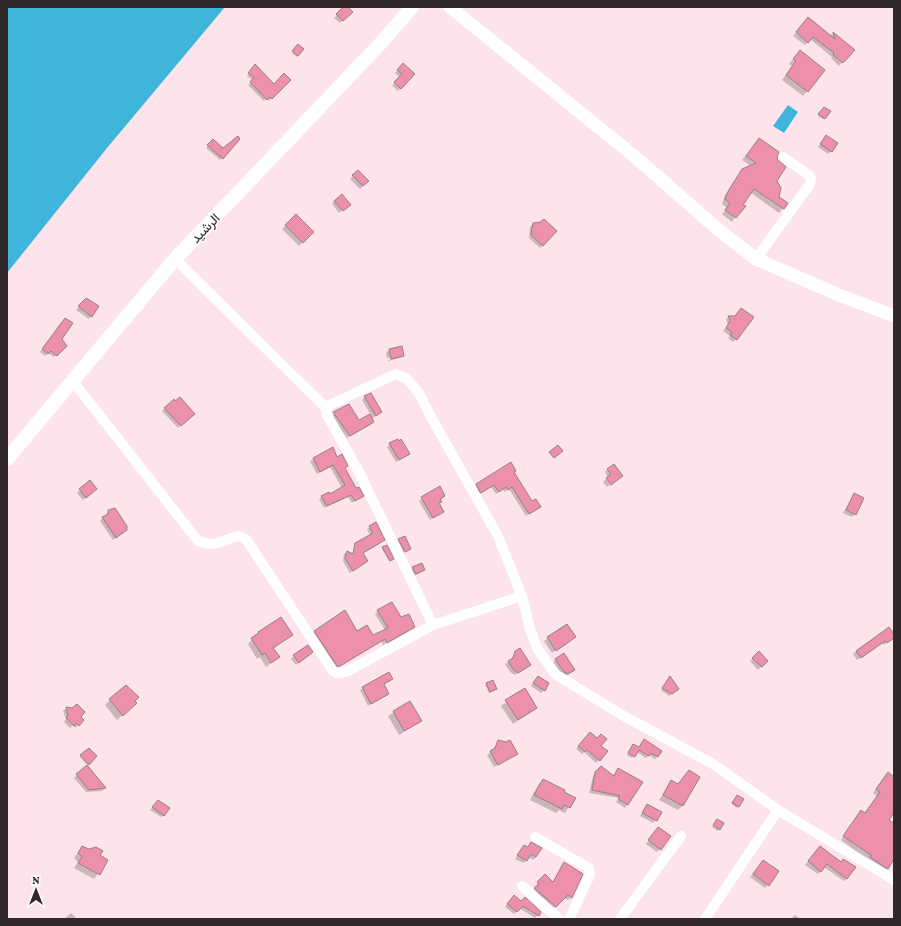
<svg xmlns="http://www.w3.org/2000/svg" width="901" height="926" viewBox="0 0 901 926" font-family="'Crimson Pro',Vazirmatn,serif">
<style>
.water{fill:#40b5dc}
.shadow{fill:#0003;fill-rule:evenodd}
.building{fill:#ed90ac;stroke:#968086}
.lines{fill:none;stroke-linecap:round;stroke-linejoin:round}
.minor{stroke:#fff;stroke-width:10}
.tertiary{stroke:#fff;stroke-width:13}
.secondary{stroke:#fff;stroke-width:14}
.labels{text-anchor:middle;stroke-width:3;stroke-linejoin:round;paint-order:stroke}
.street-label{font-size:14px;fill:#31282a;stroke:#fff}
</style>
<rect width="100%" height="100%" fill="#fde4ea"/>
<!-- water -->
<g class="water">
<polygon points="7,7 225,7 107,148 7,273"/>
<polygon points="788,105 798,112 784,133 773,126"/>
</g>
<!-- shadow -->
<g class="shadow">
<polygon points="345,7 351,12 340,23 334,18"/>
<polygon points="805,22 830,36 833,33 853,50 839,66 831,58 832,57 810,39 805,45 793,36"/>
<polygon points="298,46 303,50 297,57 292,53"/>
<polygon points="800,51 807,91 803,96 782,80 792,66 789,64"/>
<polygon points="403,65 414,74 398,91 392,85 400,78 395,73"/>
<polygon points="253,67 274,86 289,80 269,101 267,98 264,101 248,85 253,80 247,76"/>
<polygon points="822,109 825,118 823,119 818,116"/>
<polygon points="759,139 776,160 778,197 787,203 779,213 750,192 732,222 722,214 727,208 722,204 725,195 738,175 751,166 742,160"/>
<polygon points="824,139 831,151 828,154 818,147"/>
<polygon points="213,140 222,158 220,160 206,148"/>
<polygon points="358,171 368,181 360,189 350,179"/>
<polygon points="335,201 346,207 339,213 332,204"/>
<polygon points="296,215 313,232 299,246 282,229"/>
<polygon points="533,224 556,231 540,248 529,238 530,227"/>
<polygon points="86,299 98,306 89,319 76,310"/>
<path d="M 741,309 L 736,339 L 733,342 L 728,338 L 730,336 L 723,331 L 728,325 L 726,319 L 729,317 L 734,317 ZM 728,318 L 730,318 L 731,327 Z"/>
<polygon points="63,321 60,340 66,346 54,357 48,353 45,356 40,352"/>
<polygon points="389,350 403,355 401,357 401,355 387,358 386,353"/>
<polygon points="401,357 400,358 388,361 388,360"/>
<polygon points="365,397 378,415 371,419 373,422 370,425 347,438 331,416 348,405 358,421 371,415 362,400"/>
<polygon points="174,401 193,413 178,428 162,411"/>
<polygon points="390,444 408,454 396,462 387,447"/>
<polygon points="333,448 337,458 347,466 344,469 355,490 362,496 352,503 348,497 324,508 319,499 342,488 330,467 317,474 310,461"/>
<polygon points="608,469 622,475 608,477 605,472"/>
<polygon points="513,473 532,502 539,507 526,516 509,489 504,492 503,489 496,494 491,487 478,495 474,487 477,484"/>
<polygon points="606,479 610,485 607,487 603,482"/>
<polygon points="95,489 83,500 77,493 80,490"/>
<polygon points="854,494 855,514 852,517 843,513"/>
<polygon points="444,496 438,504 439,514 430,520 419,501 422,498"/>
<polygon points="109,511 122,533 113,540 100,521"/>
<polygon points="370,527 384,540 362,554 364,563 350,573 343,561 344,554 347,552 352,554 354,546 351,558 370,536 367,529"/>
<polygon points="399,540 409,550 404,553 398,541"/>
<polygon points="383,548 391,560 389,561 382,549"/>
<polygon points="413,568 424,570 413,577 410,571"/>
<polygon points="378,611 400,618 414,627 383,645 381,641 336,669 312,635 315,632 356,632 373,636 385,630 375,614"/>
<polygon points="567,625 575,637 552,653 544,641"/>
<polygon points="259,632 291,635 273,649 279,657 266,667 260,657 257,659 248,644"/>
<polygon points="894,636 884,645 882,643 857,660 853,654 856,651"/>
<polygon points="515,652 530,665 515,675 510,672 505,664 511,660"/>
<polygon points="759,653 767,661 758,670 750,661"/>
<polygon points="309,655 296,665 291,659 294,656"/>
<polygon points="556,660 574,670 564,677 553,662"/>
<polygon points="389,673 392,679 383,685 388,694 368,706 360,690"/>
<polygon points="535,680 544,690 541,693 531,686"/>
<polygon points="668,680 676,691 669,696 661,690"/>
<polygon points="492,682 496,689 489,693 485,685"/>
<polygon points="524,690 536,708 513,724 501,706"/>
<polygon points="110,700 134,702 131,708 117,720 105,705"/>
<polygon points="410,702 421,721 399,735 388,716"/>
<polygon points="66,708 72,709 83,720 75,728 73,725 70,728 64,722 66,719 63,711"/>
<polygon points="588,736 606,752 596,763 584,752 582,754 576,749"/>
<polygon points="498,741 517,754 494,767 487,755 493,750"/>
<polygon points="631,747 639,748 661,751 655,759 649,755 646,758 637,752 632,758 627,755"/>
<polygon points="89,749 95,756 87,765 80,757"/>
<polygon points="601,767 613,776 618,769 642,782 625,808 616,802 619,798 589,793 593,776"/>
<polygon points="77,775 105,788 102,791 86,792 74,778"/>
<polygon points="699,777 682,806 678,810 659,800 671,782 677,785"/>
<polygon points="885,777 894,778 894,812 888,820 894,824 894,858 884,872 841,840 858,815 864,814 877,796 873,793"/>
<polygon points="543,780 574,799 565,813 559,810 556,813 530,800 538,785"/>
<polygon points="736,797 738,806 737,808 732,804"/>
<polygon points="155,804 165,814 161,817 150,810"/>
<polygon points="645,808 660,813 653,823 640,816"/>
<polygon points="716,821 723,824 718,831 712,827"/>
<polygon points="658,828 660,849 657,852 646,844"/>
<polygon points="524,846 536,857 533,860 528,857 524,863 515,859"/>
<polygon points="82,847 107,860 94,879 74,868 78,862 74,858"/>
<polygon points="820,847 847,878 844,881 824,867 818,874 805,865"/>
<polygon points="564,863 582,873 571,897 568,900 564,898 552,910 532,892 537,887 535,886 545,876 552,883"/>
<polygon points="761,864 778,871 765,888 750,877"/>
<polygon points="511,899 521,902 540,912 535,918 519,908 514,914 505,907"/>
<polygon points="71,913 77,919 64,919"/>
<polygon points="795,915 800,919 791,919"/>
</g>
<!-- building -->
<g class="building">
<polygon points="343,7 348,7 353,12 343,21 336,14"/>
<polygon points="808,17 835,39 833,32 855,50 843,63 833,55 834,53 813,37 808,43 796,32"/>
<polygon points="298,44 304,49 298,56 292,51"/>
<polygon points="800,50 825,70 808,92 786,75 796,61 793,59"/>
<polygon points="403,63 415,74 401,89 394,82 402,74 397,70"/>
<polygon points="255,64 274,84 284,73 291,80 272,99 270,97 267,100 250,82 254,77 248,73"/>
<polygon points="824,107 831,111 825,119 818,114"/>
<polygon points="826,135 838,143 832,152 820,144"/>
<polygon points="238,136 240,139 223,159 207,145 213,139 223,148"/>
<polygon points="759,138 779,152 777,159 786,167 777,181 781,188 779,197 788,203 784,209 754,189 743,205 746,206 736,218 725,210 730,203 725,199 729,190 742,169 756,163 746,156"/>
<polygon points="358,170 369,181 363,186 352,175"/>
<polygon points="342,194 351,205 343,211 334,201"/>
<polygon points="296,214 314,232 303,243 285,225"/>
<polygon points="544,219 557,231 543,246 531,235 533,223 540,222"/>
<polygon points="86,298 99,306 92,317 78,306"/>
<polygon points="741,308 754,317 737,340 730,335 732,332 726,328 730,321 728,316 735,316"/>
<polygon points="65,318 73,323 62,339 67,346 57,356 51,351 48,354 42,349"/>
<polygon points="402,346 404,356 391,359 389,349"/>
<polygon points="371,393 382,412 376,416 364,396"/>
<polygon points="180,397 195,414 181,426 164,408 174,399 175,401"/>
<polygon points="349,404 359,420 370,414 374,422 350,436 333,412"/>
<polygon points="398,439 399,441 401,439 410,454 399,460 389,443"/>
<polygon points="558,445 563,451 554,458 549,452"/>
<polygon points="333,447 337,457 342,454 348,466 345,468 356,488 359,487 364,496 355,501 351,495 327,506 321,496 329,492 330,494 345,485 333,465 320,472 313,458"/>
<polygon points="511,462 516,471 514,472 532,501 536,499 541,507 529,514 512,487 508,490 506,487 499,492 494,485 481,493 476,484"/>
<polygon points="614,464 623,476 611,485 606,478 611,474 607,469"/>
<polygon points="90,480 97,489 86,498 79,489"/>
<polygon points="440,486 445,496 440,499 442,502 439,503 444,512 433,518 421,497"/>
<polygon points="854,493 864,498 856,515 846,510"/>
<polygon points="115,508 127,526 127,530 116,538 102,517 108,514 108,510"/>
<polygon points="376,522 385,540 363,553 368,561 353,571 345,558 347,551 353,554 355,543 373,533 369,526"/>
<polygon points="405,536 411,549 405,552 398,539"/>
<polygon points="387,545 394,559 390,561 382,547"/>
<polygon points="422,563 425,570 416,574 412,567"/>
<polygon points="392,602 401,617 409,614 415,627 387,643 385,639 340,666 337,666 314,631 345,610 357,631 367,625 373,635 388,628 377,610"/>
<polygon points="281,617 293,635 273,648 280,657 271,663 265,653 262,655 251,638 259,633 258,632"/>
<polygon points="567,624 576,637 556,651 547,637"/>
<polygon points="889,627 894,634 894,638 887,643 885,641 861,658 856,651"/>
<polygon points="308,645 313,652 299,663 293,655"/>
<polygon points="520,648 531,665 518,673 513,669 508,661 513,658 515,651"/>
<polygon points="759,651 768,661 762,667 752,658"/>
<polygon points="564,653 575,670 568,674 564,672 555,659"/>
<polygon points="389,672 393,679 384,684 389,694 371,704 362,687"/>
<polygon points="538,676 549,683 545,691 533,683"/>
<polygon points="670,676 679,689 672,694 662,688"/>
<polygon points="493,680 497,689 490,692 486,683"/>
<polygon points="126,685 139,697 135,701 137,703 123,716 109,699"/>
<polygon points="525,688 537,708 518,720 505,700"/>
<polygon points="410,701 422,721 404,731 393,711"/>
<polygon points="77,704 85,712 81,717 84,720 79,726 76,723 74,726 66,718 68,715 66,707 72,708"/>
<polygon points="590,732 597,738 601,734 607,739 601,746 608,751 600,761 587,750 585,752 578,746"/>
<polygon points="644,739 662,751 658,757 651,753 649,756 639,750 635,757 628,753 633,744 639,747"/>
<polygon points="498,740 506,742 510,740 518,754 498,765 490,751 495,748"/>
<polygon points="89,748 97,756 89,765 80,755"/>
<polygon points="87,765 106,788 89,790 76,774"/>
<polygon points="601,766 614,776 618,768 643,782 628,805 618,799 620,796 592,790 595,772"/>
<polygon points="689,770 700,777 683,806 663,795 671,780 678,784"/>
<polygon points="888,772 894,777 894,813 889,820 894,823 894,859 888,869 870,857 871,855 843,836 861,810 865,813 880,792 876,789"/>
<polygon points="543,779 565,790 564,792 576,798 570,808 564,805 562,809 534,795"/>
<polygon points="737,795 744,799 739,807 732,803"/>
<polygon points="158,800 170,808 164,816 152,807"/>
<polygon points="647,804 662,812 657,821 642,813"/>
<polygon points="717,819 724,823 720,830 713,825"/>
<polygon points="658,827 671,836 661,850 648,840"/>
<polygon points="531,842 542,848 536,857 531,854 527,861 517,855 524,845 528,847"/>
<polygon points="82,846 89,849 96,847 103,851 100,855 108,860 100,875 78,863 82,857 78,853"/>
<polygon points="820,846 841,862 843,859 856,867 847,879 827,864 821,872 808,861"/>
<polygon points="763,860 779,871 769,886 753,874"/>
<polygon points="564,862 583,874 572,898 568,895 556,907 534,888 539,884 537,882 545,874 553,882"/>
<polygon points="514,895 521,901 525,897 541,912 539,916 523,906 517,912 507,904"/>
</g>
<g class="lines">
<!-- minor -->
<g class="minor">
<polyline points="175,259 325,407 327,415 358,470 433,625"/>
<polyline points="756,259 810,184 811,178 809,175 783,157"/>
<path d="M 72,380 L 198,541 C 217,548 221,540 239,536 L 246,539 L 333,671 L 337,673 L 346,672 L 433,625 L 522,596"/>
<polyline points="325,407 396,374 407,379 419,393 431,417 498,536 522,596 530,629 537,648 555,674 622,715 713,764 778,810 894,880"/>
<polyline points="535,837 589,868 590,875 569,919"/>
<polyline points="522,886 559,919"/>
<polyline points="620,919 681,836"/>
<polyline points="705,919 778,810"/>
</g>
<!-- tertiary -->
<polyline class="tertiary" points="450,7 634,156 721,232 756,259 839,295 894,316"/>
<!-- secondary -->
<polyline class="secondary" points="7,459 175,259 380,44 412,7"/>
</g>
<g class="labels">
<!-- street labels -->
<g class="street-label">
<text transform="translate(205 228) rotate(-46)" y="5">الرشيد</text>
</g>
</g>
<!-- border -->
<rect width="901" height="926" fill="none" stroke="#31282a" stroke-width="16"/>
<!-- north arrow -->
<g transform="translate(36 890)" stroke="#ffffff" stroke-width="3" paint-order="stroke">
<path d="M0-3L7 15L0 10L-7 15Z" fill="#31282a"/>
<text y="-6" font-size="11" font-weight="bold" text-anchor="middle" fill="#31282a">N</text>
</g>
</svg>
